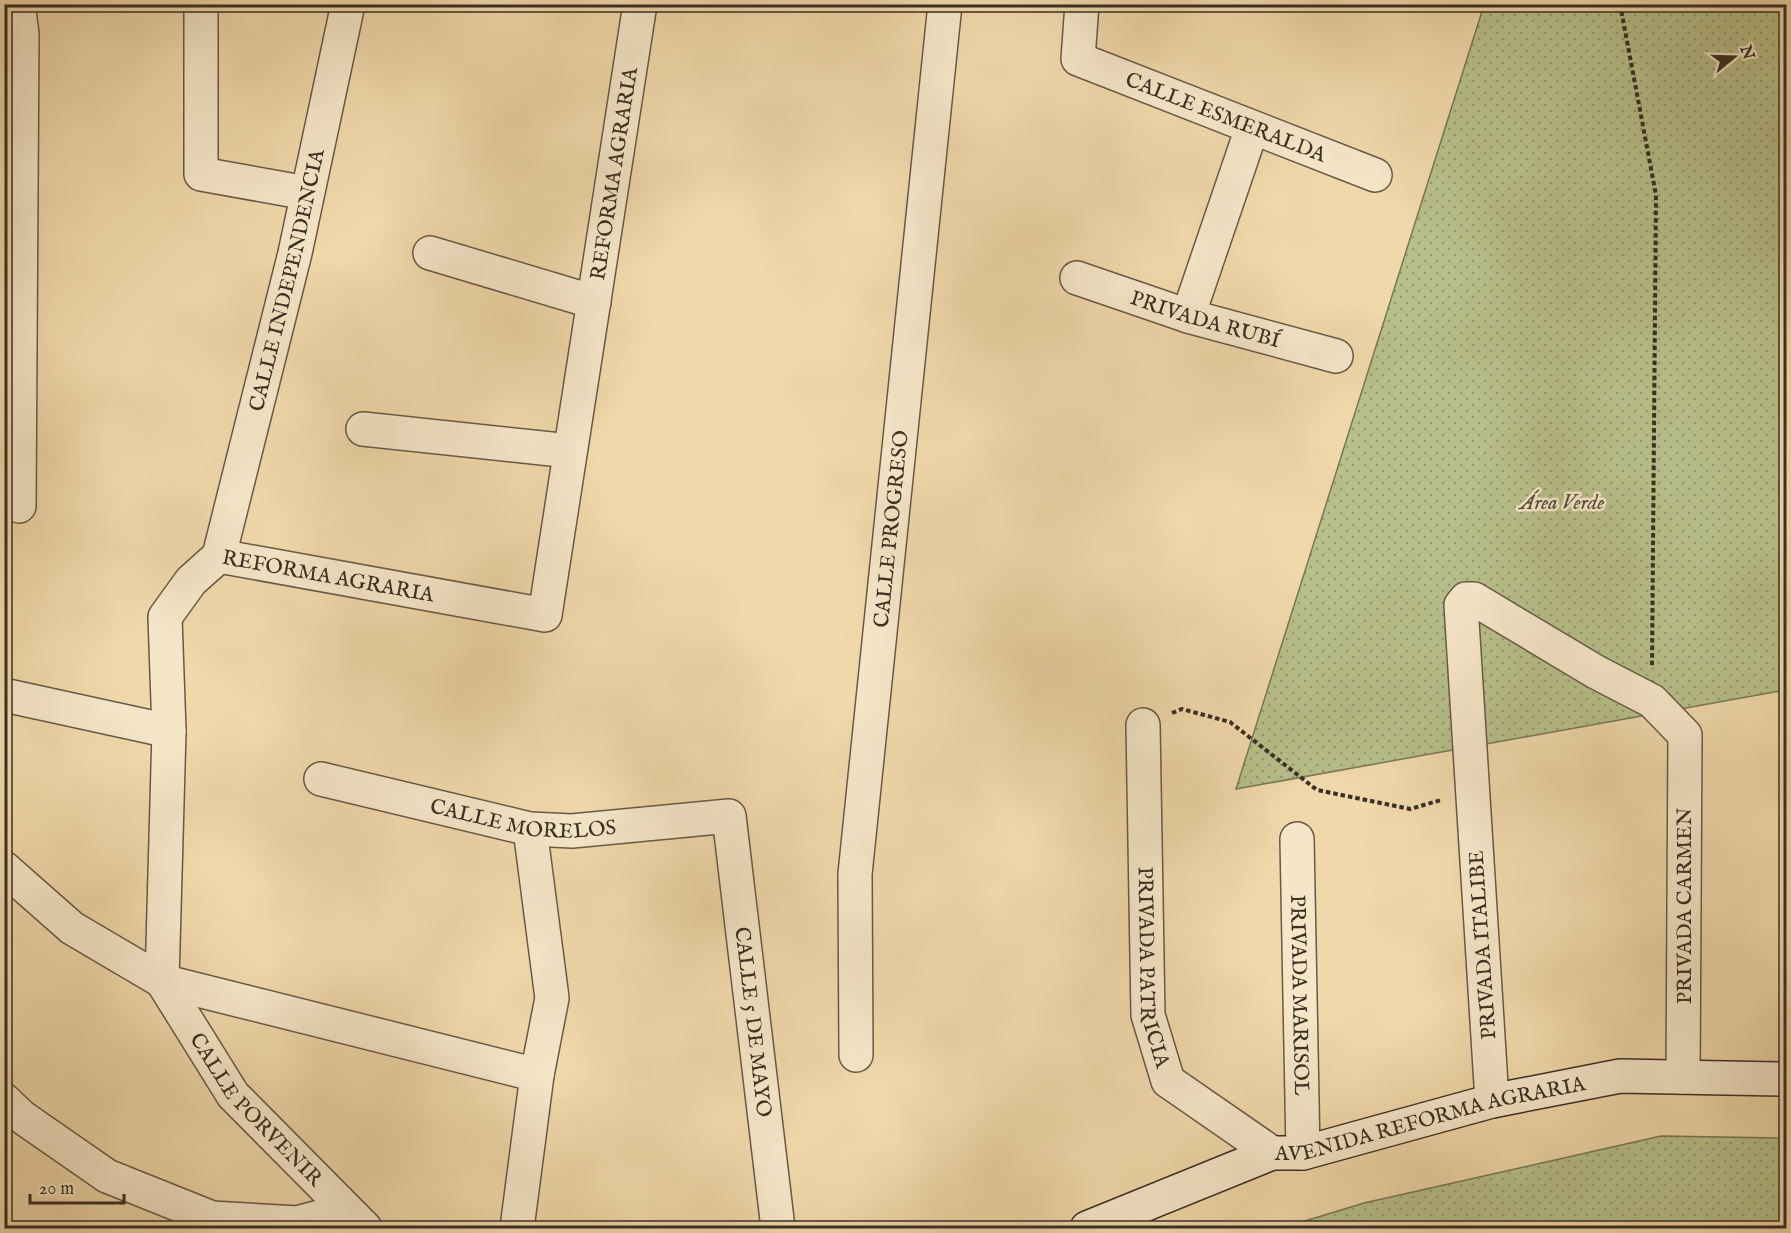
<svg xmlns="http://www.w3.org/2000/svg" width="1791" height="1233" viewBox="0 0 1791 1233" font-family="'IM FELL English',serif">
<style>
.grass{fill:url(#grass-dots);stroke:#787757;stroke-width:1.5}
.lines{fill:none;stroke-linecap:round;stroke-linejoin:round}
.street-casing{stroke:#675946;stroke-width:36}
.secondary-casing{stroke:#392f24;stroke-width:36}
.path{stroke:#392f24;stroke-width:4;stroke-dasharray:4.5 3;stroke-linecap:butt}
.street{stroke:#f5e6c8;stroke-width:33}
.secondary{stroke:#f5e6c8;stroke-width:33}
.labels{text-anchor:middle;stroke-width:5;stroke-linejoin:round;paint-order:stroke}
.street-label{font-size:21px;fill:#392f24;stroke:#f5e6c8}
.park-label{font-size:21px;font-style:italic;fill:#524c38;stroke:#f5e6c8}
</style>
<defs>
<pattern id="grass-dots" width="8" height="8" patternUnits="userSpaceOnUse" patternTransform="scale(1.5)"><rect width="8" height="8" fill="#b7bf8a"/><path d="M2 2h.1M6 6h.1" fill="none" stroke="#969c71" stroke-width="1.8" stroke-linecap="round"/></pattern>
</defs>
<rect width="100%" height="100%" fill="#f0d8aa"/>
<filter id="stains"><feTurbulence type="fractalNoise" baseFrequency=".00333" numOctaves="4"/><feColorMatrix values="0 0 0 0 .2 0 0 0 0 .09 0 0 0 0 .02 0 0 0 .5 -.17"/></filter>
<radialGradient id="worn" r=".72"><stop offset=".6" stop-color="#630" stop-opacity="0"/><stop offset="1" stop-color="#630" stop-opacity=".3"/></radialGradient>
<!-- grass -->
<g class="grass">
<polygon points="1484,5 1786,5 1786,690 1236,789"/>
<polygon points="1661,1136 1786,1138 1786,1228 1282,1228 1364,1203"/>
</g>
<g class="lines">
<defs>
<g id="street">
<polyline points="18,4 22,34 19,506"/>
<polyline points="201,4 201,174 307,193"/>
<path id="s1" d="M 1082,4 L 1078,59 L 1375,175"/>
<polyline points="430,253 594,302"/>
<path id="s2" d="M 1077,278 L 1188,316 L 1336,356"/>
<polyline points="1188,316 1252,128"/>
<polyline points="363,429 570,451"/>
<path id="s3" d="M 219,556 L 545,615 L 640,4"/>
<path id="s4" d="M 219,556 L 295,253 L 348,4"/>
<polyline points="4,695 169,731"/>
<path id="s5" d="M 1143,725 L 1148,1015 L 1168,1081 L 1272,1153"/>
<path id="s6" d="M 321,779 L 530,829 L 572,831 L 729,816 L 778,1228"/>
<path id="s7" d="M 1297,839 L 1303,1153"/>
<polyline points="4,868 72,928 162,981 537,1075"/>
<polyline points="162,981 169,731 165,617 191,581 219,556"/>
<path id="s8" d="M 162,981 L 233,1095 L 365,1228"/>
<path id="s9" d="M 856,1055 L 855,874 L 945,4"/>
<polyline points="4,1100 22,1117 107,1176 212,1218 297,1223 346,1210"/>
<polyline points="1492,1101 1461,605 1466,599 1474,599 1596,672 1652,701 1685,735 1683,1077"/>
<polyline points="517,1228 537,1075 552,998 530,829"/>
</g>
<g id="secondary">
<path id="s10" d="M 1087,1228 L 1272,1153 L 1303,1153 L 1492,1101 L 1620,1076 L 1786,1079"/>
</g>
</defs>
<!-- street casing -->
<use href="#street" class="street-casing"/>
<!-- secondary casing -->
<use href="#secondary" class="secondary-casing"/>
<!-- path -->
<g class="path">
<polyline points="1620,4 1656,195 1652,666"/>
<polyline points="1172,713 1182,709 1230,722 1317,790 1410,809 1441,800"/>
</g>
<!-- street -->
<use href="#street" class="street"/>
<!-- secondary -->
<use href="#secondary" class="secondary"/>
</g>
<g class="labels">
<!-- street labels -->
<g class="street-label">
<text dy="7" stroke="none"><textPath href="#s1" startOffset="214">CALLE ESMERALDA</textPath></text>
<text dy="7" stroke="none"><textPath href="#s3" startOffset="778">REFORMA AGRARIA</textPath></text>
<text dy="7" stroke="none"><textPath href="#s4" startOffset="284">CALLE INDEPENDENCIA</textPath></text>
<text dy="7" stroke="none"><textPath href="#s2" startOffset="135">PRIVADA RUBÍ</textPath></text>
<text dy="7" stroke="none"><textPath href="#s9" startOffset="528">CALLE PROGRESO</textPath></text>
<text dy="7" stroke="none"><textPath href="#s3" startOffset="111">REFORMA AGRARIA</textPath></text>
<text dy="7" stroke="none"><textPath href="#s6" startOffset="207">CALLE MORELOS</textPath></text>
<text transform="translate(1684 906) rotate(-90)" y="7">PRIVADA CARMEN</text>
<text transform="translate(1482 945) rotate(-94)" y="7">PRIVADA ITALIBE</text>
<text dy="7" stroke="none"><textPath href="#s5" startOffset="243">PRIVADA PATRICIA</textPath></text>
<text dy="7" stroke="none"><textPath href="#s7" startOffset="156">PRIVADA MARISOL</textPath></text>
<text dy="7" stroke="none"><textPath href="#s6" startOffset="622">CALLE 5 DE MAYO</textPath></text>
<text dy="7" stroke="none"><textPath href="#s8" startOffset="160">CALLE PORVENIR</textPath></text>
<text dy="7" stroke="none"><textPath href="#s10" startOffset="362">AVENIDA REFORMA AGRARIA</textPath></text>
</g>
<!-- park labels -->
<g class="park-label">
<text x="1562" y="509">Área Verde</text>
</g>
</g>
<!-- margin -->
<rect width="1791" height="1233" fill="none" stroke="#f0d8aa" stroke-width="24"/>
<rect x="6" y="6" width="1779" height="1221" fill="none" stroke="#392f24" stroke-width="3"/>
<rect x="12" y="12" width="1767" height="1209" fill="none" stroke="#392f24" stroke-width="1.5"/>
<!-- north arrow -->
<g transform="translate(1734 57) rotate(71)" stroke="#f5e6c8" stroke-width="4.5" paint-order="stroke">
<path d="M0-4.5L10 22L0 15L-10 22Z" fill="#392f24"/>
<text y="-9" font-size="16" font-weight="bold" text-anchor="middle" fill="#392f24">N</text>
</g>
<!-- scale -->
<path d="M30 1194v9h94v-9" fill="none" stroke="#392f24" stroke-width="3"/>
<text x="39" y="1194" font-size="18" fill="#392f24" stroke="#f5e6c8" stroke-width="4.5" paint-order="stroke">20 m</text>
<rect width="100%" height="100%" filter="url(#stains)"/>
<rect width="100%" height="100%" fill="url(#worn)"/>
</svg>
